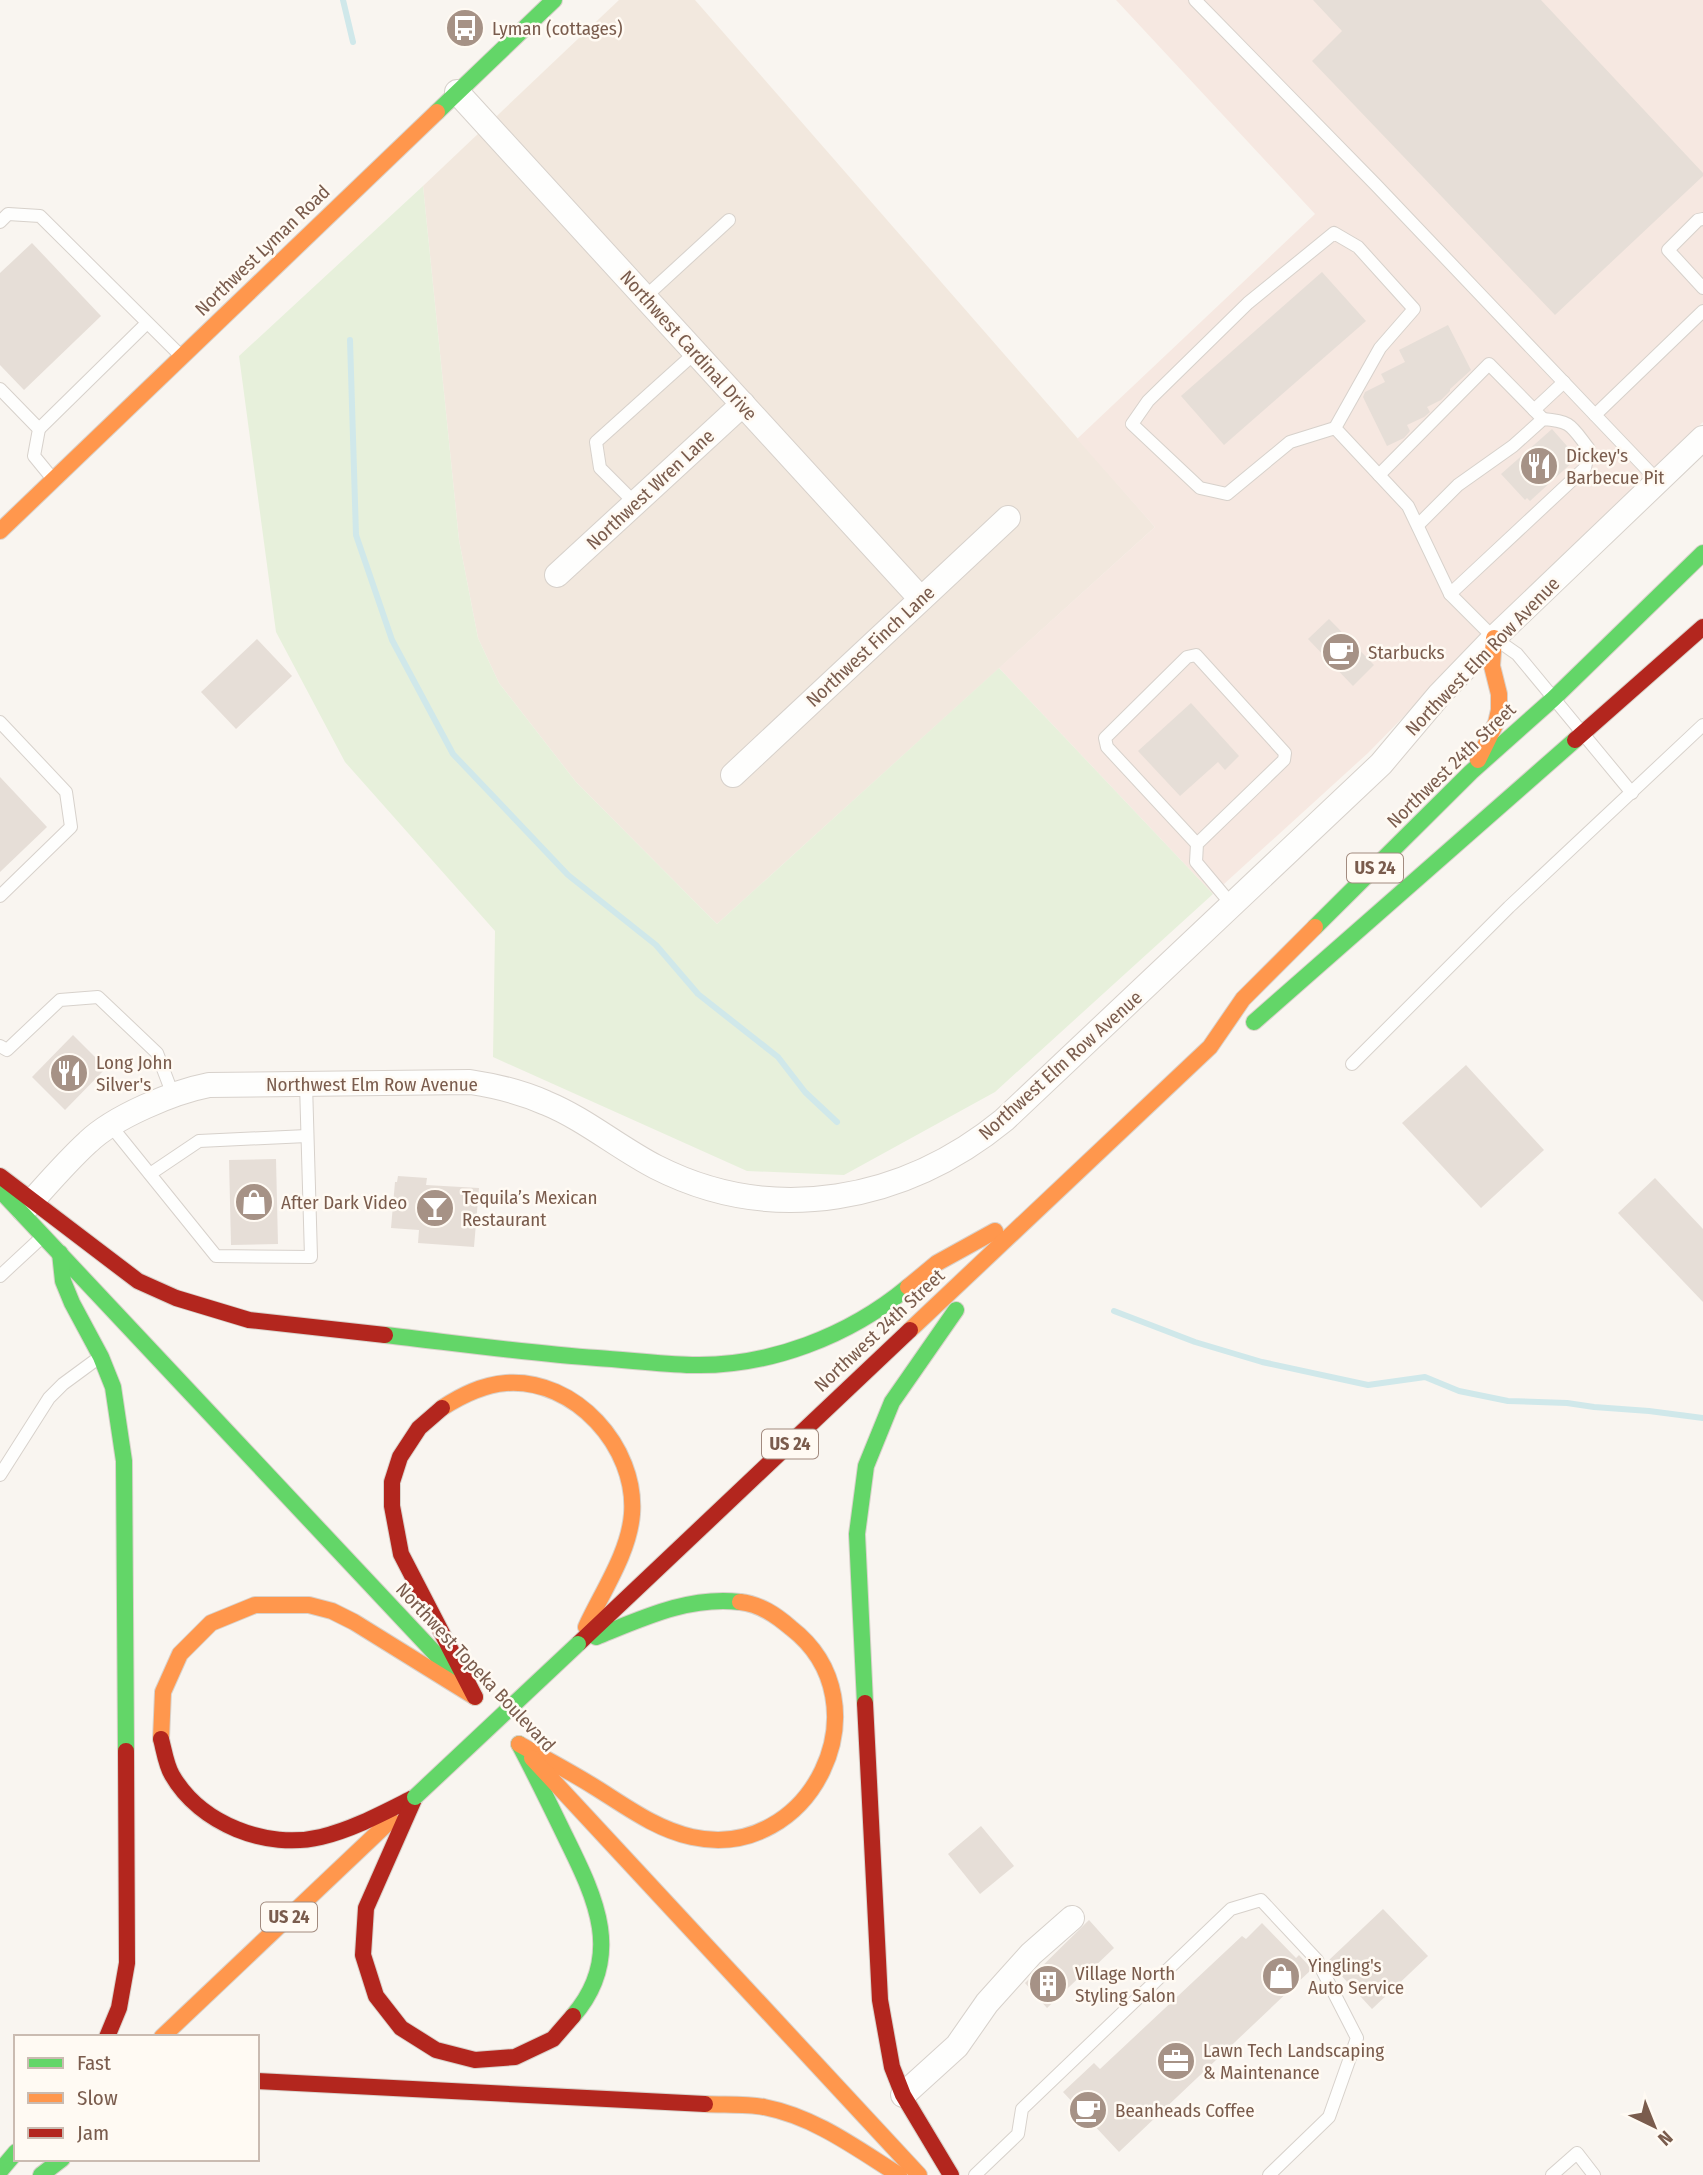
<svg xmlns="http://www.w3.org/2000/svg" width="1703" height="2175" viewBox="0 0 1703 2175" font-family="'Fira Sans Condensed',sans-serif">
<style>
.residential{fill:#f2e8de}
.commercial{fill:#f6e8e1}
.green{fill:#e7f0db}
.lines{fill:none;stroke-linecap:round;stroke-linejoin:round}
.stream{stroke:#d0e8ea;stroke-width:6}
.building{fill:#e6ded7}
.lane-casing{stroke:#d7d1cb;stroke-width:14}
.street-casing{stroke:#d7d1cb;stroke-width:26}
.fast-casing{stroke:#d9d2cb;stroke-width:18}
.slow-casing{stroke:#d9d2cb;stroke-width:18}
.jam-casing{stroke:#d9d2cb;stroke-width:18}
.lane{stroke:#fefefd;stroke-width:12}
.street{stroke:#fefefd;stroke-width:24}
.fast{stroke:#63d668;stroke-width:16}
.slow{stroke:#ff974d;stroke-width:16}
.jam{stroke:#b3261e;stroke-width:16}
.fast-bridge-casing{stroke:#dad1cc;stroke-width:18;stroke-linecap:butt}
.fast-bridge{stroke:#63d668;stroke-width:16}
.labels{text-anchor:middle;stroke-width:5;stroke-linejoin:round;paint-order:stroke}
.shield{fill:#fffaf3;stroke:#a28b7f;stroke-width:2}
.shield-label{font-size:18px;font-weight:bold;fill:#7a5c4d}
.poi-label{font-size:19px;fill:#7a5c4d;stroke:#fffaf3;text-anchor:start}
.street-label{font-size:19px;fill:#7a5c4d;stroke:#fffaf3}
</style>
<rect width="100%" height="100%" fill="#f9f5f0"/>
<!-- residential -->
<polygon class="residential" points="619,0 695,0 1155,527 717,924 576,782 499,683 478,638 459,540 423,186"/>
<!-- commercial -->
<polygon class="commercial" points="1116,0 1703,0 1703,422 1531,587 1368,753 1213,894 999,668 1155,527 1077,439 1315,214"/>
<!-- green -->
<polygon class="green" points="423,186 459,540 478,638 499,683 576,782 717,924 999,668 1213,894 995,1092 844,1175 747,1171 493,1057 495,931 345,762 276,632 239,356"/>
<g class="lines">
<!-- stream -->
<g class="stream">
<polyline points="343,0 353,42"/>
<polyline points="350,340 356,535 392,640 453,754 568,875 656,945 698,994 778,1057 805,1092 837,1122"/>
<polyline points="1114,1311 1195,1342 1262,1362 1368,1385 1425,1377 1459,1391 1508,1401 1567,1403 1594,1407 1649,1411 1703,1418"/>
</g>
</g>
<!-- building -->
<g class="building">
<polygon points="1313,0 1541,0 1703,173 1703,176 1555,315 1312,61 1342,31"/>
<polygon points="32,243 101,316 24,390 0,365 0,273"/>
<polygon points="1322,272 1366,321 1224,445 1181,396"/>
<polygon points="1448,325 1471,370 1450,389 1450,391 1441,400 1427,407 1430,412 1424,417 1407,425 1410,431 1404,438 1387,446 1363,397 1365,392 1385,382 1381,374 1405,362 1399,350"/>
<polygon points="1552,429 1574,454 1576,459 1530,501 1527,498 1525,500 1501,474"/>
<polygon points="1329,619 1374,665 1353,686 1308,639"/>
<polygon points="257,639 292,676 236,729 201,692"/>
<polygon points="1191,703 1239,756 1225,770 1218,762 1180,796 1138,751"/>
<polygon points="0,777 47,827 0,872"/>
<polygon points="73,1035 106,1068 65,1110 32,1077"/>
<polygon points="1466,1065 1544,1150 1481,1208 1402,1123"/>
<polygon points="276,1159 278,1244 231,1245 229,1160"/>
<polygon points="398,1176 427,1178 426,1185 479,1188 474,1247 418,1243 419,1230 391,1228 395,1182 397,1182"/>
<polygon points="1655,1178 1703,1229 1703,1302 1618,1213"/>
<polygon points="981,1826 1014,1866 980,1894 948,1854"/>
<polygon points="1383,1909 1428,1956 1372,2009 1328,1961"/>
<polygon points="1089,1920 1114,1948 1093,1968 1091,1966 1047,2008 1025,1983"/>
<polygon points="1262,1923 1296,1958 1299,1955 1312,1969 1119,2152 1063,2092 1094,2063 1100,2069 1242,1936 1246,1939"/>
</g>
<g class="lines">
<defs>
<g id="lane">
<polyline points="1195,0 1376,185 1595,415"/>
<polyline points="1703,219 1698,220 1668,250 1703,288"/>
<polyline points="0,222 8,214 40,216 179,354"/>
<polyline points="645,297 729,220"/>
<polyline points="0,389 39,429 34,456 52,478"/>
<polyline points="1534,410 1564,382"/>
<polyline points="1335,428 1380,348 1414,309 1358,247 1334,233 1248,303 1148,401 1132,424 1200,488 1227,494 1290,442 1335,428 1408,506 1450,594 1494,638 1517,654 1632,793"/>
<polyline points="39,429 147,323"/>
<polyline points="1379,475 1489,364 1543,419"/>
<polyline points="1658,481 1595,415 1703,311"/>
<polyline points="635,503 600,468 596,442 696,352"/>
<path d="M 1418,525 L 1458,485 L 1513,446 L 1543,419 C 1572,421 1571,426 1589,449 L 1585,468 L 1450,594"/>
<polyline points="0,722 66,792 71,827 0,896"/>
<polyline points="1197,844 1284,760 1285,753 1196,655 1187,657 1105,738 1107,747 1197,844 1196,862 1232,905"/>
<polyline points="0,1046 7,1050 60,1000 98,997 157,1053 173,1095"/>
<polyline points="1352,1064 1509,907 1703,725"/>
<polyline points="111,1126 216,1256 311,1257 306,1084"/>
<polyline points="150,1174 199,1141 307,1136"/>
<polyline points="0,1276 41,1238"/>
<polyline points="0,1475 49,1398 63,1384 97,1359"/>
<polyline points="975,2175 1018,2134 1022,2109 1231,1909 1261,1900 1317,1960 1357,2038 1329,2117 1269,2175"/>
<polyline points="1552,2175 1577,2153 1594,2175"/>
</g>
<g id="street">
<polyline points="457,92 921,599"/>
<polyline points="557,575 743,404"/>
<polyline points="733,775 1008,518"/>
<path d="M 24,1210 C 45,1187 65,1163 88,1142 C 114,1117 173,1092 209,1085 L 470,1082 C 497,1086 521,1092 546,1103 C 585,1119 619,1148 656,1167 C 774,1227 905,1201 1004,1120 L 1381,764 L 1440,694 L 1494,638 L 1703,438"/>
<polyline points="903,2095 957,2046 987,2003 1031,1954 1072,1918"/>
</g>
<g id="fast">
<polyline points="437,112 554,0"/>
<polyline points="1315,927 1471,772 1553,699 1703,553"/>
<polyline points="1254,1022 1575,740"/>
<polyline points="0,1190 461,1681"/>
<polyline points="60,1253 63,1281 72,1303 101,1357 113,1387 124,1461 126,1751"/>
<path d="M 385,1335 C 455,1343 526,1353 597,1358 C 628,1360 660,1364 692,1365 C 769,1367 849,1336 908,1287"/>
<path d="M 596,1637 C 643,1618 689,1596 740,1602"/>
<polyline points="865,1703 857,1534 866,1466 892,1402 956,1310"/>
<path d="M 519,1744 C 535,1774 550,1805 565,1836 C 595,1897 625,1956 573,2016"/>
<polyline points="0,2171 16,2152"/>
<polyline points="41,2175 62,2159"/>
</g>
<g id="slow">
<polyline points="0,531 437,112"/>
<polyline points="1478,760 1496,723 1499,710 1499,694 1492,666 1494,638"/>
<polyline points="908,1287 937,1263 995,1231"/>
<polyline points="910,1330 1210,1047 1243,999 1315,927"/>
<path d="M 442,1408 C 462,1395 482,1385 506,1383 C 575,1378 637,1447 632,1514 C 629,1553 602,1592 586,1627"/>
<polyline points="161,1739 163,1692 180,1654 211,1623 255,1605 309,1605 332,1611 354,1622 475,1697"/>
<path d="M 519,1744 C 544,1758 569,1771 593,1786 C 624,1805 655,1829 692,1837 C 811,1863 888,1703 791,1628 C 776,1615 760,1604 740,1602"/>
<polyline points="532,1758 919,2175"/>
<polyline points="162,2037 391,1820"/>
<path d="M 705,2104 C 724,2105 746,2104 764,2107 C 815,2117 856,2148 899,2175"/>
</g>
<g id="jam">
<polyline points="1575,740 1703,627"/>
<polyline points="0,1176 138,1281 176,1298 249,1320 385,1335"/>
<polyline points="442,1408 419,1428 400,1457 392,1482 392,1506 401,1554 475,1697"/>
<polyline points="578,1644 910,1330"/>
<polyline points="865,1703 880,2000 892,2067 903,2095 951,2175"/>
<path d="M 161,1739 C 164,1750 166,1765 172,1775 C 200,1824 267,1850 321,1837 C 354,1829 385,1812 415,1797"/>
<polyline points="415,1797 366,1908 363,1955 376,1996 401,2028 436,2050 475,2060 515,2057 553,2039 573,2016"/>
<polyline points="107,2037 119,2008 127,1963 126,1751"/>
<polyline points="257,2081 705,2104"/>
</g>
</defs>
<!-- lane casing -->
<use href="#lane" class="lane-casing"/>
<!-- street casing -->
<use href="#street" class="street-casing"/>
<!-- fast casing -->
<use href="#fast" class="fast-casing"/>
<!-- slow casing -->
<use href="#slow" class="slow-casing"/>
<!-- jam casing -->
<use href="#jam" class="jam-casing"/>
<!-- lane -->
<use href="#lane" class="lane"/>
<!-- street -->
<use href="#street" class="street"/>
<!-- fast -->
<use href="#fast" class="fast"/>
<!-- slow -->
<use href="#slow" class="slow"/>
<!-- jam -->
<use href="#jam" class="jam"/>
<defs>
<polyline id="fast-bridge" points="415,1797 578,1644"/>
</defs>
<!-- fast-bridge casing -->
<use href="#fast-bridge" class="fast-bridge-casing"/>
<!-- fast-bridge -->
<use href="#fast-bridge" class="fast-bridge"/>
</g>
<!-- icons -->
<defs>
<symbol id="bus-disc" viewBox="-11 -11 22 22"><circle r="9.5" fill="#a69286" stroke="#fffaf3"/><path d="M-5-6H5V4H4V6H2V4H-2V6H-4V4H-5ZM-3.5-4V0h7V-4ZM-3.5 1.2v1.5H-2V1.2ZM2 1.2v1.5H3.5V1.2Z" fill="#fff"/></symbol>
<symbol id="restaurant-disc" viewBox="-11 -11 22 22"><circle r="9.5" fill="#a69286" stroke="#fffaf3"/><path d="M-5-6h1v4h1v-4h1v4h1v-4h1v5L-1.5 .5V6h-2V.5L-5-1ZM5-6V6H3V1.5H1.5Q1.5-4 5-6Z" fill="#fff"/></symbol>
<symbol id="cafe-disc" viewBox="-11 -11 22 22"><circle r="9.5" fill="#a69286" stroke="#fffaf3"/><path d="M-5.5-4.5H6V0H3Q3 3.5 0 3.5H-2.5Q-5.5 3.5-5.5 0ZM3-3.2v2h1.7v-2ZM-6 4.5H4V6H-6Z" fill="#fff"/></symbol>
<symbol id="shop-disc" viewBox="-11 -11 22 22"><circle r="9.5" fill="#a69286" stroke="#fffaf3"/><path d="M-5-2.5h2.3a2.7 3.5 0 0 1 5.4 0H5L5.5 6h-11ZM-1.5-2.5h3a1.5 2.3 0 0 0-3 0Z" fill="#fff"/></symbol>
<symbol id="bar-disc" viewBox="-11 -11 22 22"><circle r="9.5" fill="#a69286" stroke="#fffaf3"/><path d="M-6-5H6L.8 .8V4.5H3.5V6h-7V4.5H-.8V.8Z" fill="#fff"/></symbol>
<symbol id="building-disc" viewBox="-11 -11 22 22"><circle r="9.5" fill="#a69286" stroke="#fffaf3"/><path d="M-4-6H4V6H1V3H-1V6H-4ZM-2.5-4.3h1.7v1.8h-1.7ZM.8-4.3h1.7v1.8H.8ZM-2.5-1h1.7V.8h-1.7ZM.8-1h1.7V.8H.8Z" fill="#fff"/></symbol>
<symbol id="office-disc" viewBox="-11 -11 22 22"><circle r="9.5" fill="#a69286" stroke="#fffaf3"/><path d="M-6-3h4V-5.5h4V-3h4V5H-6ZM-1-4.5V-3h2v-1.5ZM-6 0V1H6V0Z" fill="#fff"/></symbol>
</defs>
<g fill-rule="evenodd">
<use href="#bus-disc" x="443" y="6" width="44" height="44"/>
<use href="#restaurant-disc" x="1517" y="444" width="44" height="44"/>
<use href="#cafe-disc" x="1319" y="630" width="44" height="44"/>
<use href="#restaurant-disc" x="47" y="1051" width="44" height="44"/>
<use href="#shop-disc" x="232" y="1180" width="44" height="44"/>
<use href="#bar-disc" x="413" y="1186" width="44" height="44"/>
<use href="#shop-disc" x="1259" y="1954" width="44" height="44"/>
<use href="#building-disc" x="1026" y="1962" width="44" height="44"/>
<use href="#office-disc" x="1154" y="2039" width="44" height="44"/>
<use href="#cafe-disc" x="1066" y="2088" width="44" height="44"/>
</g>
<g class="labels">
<!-- shield labels -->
<g class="shield">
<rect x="1347" y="853.5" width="56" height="29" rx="5"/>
<rect x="762" y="1429.5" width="56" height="29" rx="5"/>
<rect x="261" y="1902.5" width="56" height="29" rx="5"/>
</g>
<g class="shield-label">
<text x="1375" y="874">US 24</text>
<text x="790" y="1450">US 24</text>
<text x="289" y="1923">US 24</text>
</g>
<!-- poi labels -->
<g class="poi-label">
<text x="492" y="35">Lyman (cottages)</text>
<text x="1566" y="462">Dickey's<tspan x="1566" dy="22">Barbecue Pit</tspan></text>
<text x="1368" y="659">Starbucks</text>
<text x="96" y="1069">Long John<tspan x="96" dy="22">Silver's</tspan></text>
<text x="462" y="1204">Tequila’s Mexican<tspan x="462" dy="22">Restaurant</tspan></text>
<text x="281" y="1209">After Dark Video</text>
<text x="1308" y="1972">Yingling's<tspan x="1308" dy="22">Auto Service</tspan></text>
<text x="1075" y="1980">Village North<tspan x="1075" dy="22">Styling Salon</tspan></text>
<text x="1203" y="2057">Lawn Tech Landscaping<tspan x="1203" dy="22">&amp; Maintenance</tspan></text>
<text x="1115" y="2117">Beanheads Coffee</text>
</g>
<!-- street labels -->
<g class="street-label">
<text transform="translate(262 250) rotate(-44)" y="7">Northwest Lyman Road</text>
<text transform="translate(689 345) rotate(48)" y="7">Northwest Cardinal Drive</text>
<text transform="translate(650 489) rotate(-43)" y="7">Northwest Wren Lane</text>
<text transform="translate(870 646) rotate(-43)" y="7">Northwest Finch Lane</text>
<text transform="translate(1482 656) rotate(-46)" y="7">Northwest Elm Row Avenue</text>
<text transform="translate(1451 765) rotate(-44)" y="7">Northwest 24th Street</text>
<text transform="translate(1060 1065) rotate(-42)" y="7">Northwest Elm Row Avenue</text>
<text x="372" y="1091">Northwest Elm Row Avenue</text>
<text transform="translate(879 1330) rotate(-43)" y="7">Northwest 24th Street</text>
<text transform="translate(476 1667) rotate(47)" y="7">Northwest Topeka Boulevard</text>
</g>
</g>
<!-- legend -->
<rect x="14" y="2035" width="245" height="126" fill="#fffaf3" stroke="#cabbb1" stroke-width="2"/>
<rect x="28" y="2058" width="35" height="10" fill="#63d668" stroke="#cabbb1" stroke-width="2"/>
<text x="77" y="2070" font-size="21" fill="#7a5c4d">Fast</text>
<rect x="28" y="2093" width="35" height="10" fill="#ff974d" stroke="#cabbb1" stroke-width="2"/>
<text x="77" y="2105" font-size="21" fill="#7a5c4d">Slow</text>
<rect x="28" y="2128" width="35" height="10" fill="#b3261e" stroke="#cabbb1" stroke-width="2"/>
<text x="77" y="2140" font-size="21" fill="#7a5c4d">Jam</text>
<!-- north arrow -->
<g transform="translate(1654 2126) rotate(137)" stroke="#fffaf3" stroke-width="5" paint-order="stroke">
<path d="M0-5L12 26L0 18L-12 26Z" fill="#7a5c4d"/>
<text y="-10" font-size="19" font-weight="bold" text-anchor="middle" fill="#7a5c4d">N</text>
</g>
</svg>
